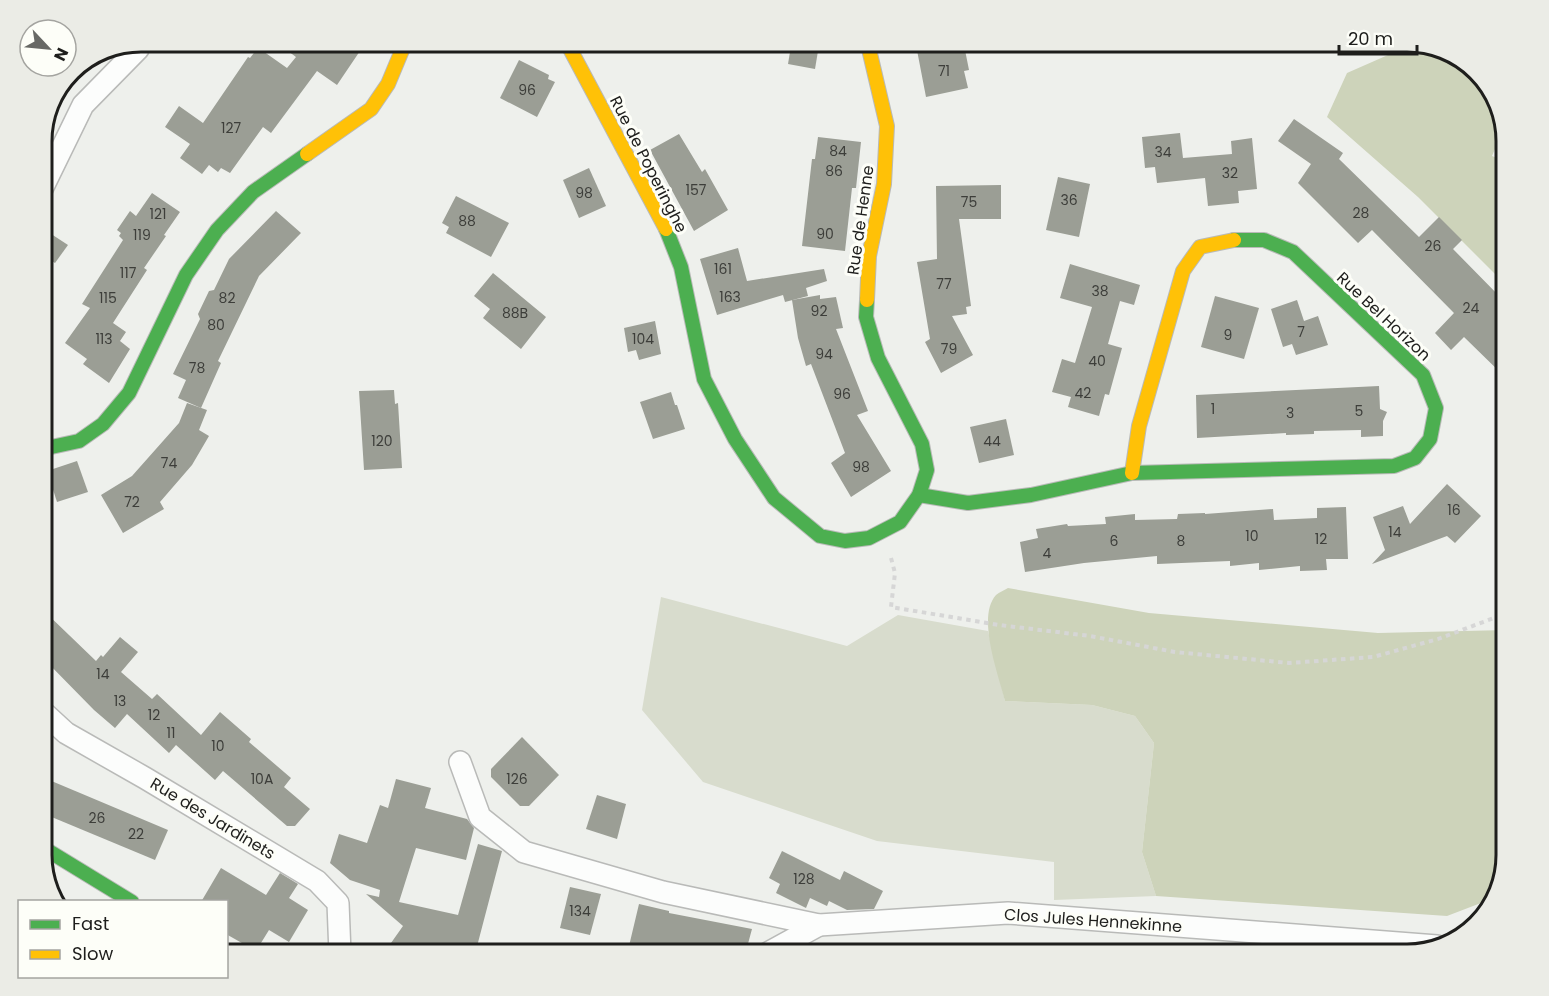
<svg xmlns="http://www.w3.org/2000/svg" width="1549" height="996" viewBox="0 0 1549 996" font-family="Poppins,sans-serif">
<style>
.green{fill:#d8dccd}
.forest{fill:#cdd3ba}
.building{fill:#9b9e95}
.lines{fill:none;stroke-linecap:round;stroke-linejoin:round}
.street-casing{stroke:#b9bab8;stroke-width:24}
.fast-casing{stroke:#b9bab8;stroke-width:16}
.slow-casing{stroke:#b9bab8;stroke-width:16}
.path{stroke:#d6d6d6;stroke-width:4;stroke-dasharray:4.5 4.5;stroke-linecap:butt}
.street{stroke:#fcfdfc;stroke-width:21}
.fast{stroke:#4caf50;stroke-width:14}
.slow{stroke:#ffc107;stroke-width:14}
.labels{text-anchor:middle;stroke-width:6;stroke-linejoin:round;paint-order:stroke}
.number-label{font-size:14px;fill:#3d3e3a}
.street-label{font-size:16px;fill:#1e1e1c;stroke:#fdfef8}
.rim{fill:none;stroke:#1e1e1c;stroke-width:3}
</style>
<rect width="100%" height="100%" fill="#eef0ec"/>
<!-- green -->
<polygon class="green" points="661,597 847,646 898,615 988,631 1005,701 1092,705 1135,716 1154,743 1142,852 1156,896 1054,900 1054,862 877,841 703,782 642,710"/>
<!-- forest -->
<g class="forest">
<polygon points="1413,44 1462,59 1494,92 1504,128 1492,156 1507,162 1507,286 1418,197 1327,117 1347,73"/>
<path d="M 1008,588 L 1149,613 L 1378,633 L 1507,630 L 1507,855 L 1494,898 L 1447,916 L 1156,896 L 1142,852 L 1154,743 L 1135,716 L 1092,705 L 1005,701 C 999,676 976,617 996,595 C 999,592 1005,590 1008,588 Z"/>
</g>
<!-- building -->
<g class="building">
<polygon points="819,45 815,69 788,64 791,46"/>
<polygon points="916,45 964,45 969,70 964,71 968,88 926,97"/>
<polygon points="284,48 362,48 337,85 317,71 271,133 263,127 230,173 221,168 218,172 209,165 202,174 180,158 190,144 165,127 179,106 203,123 248,57 250,58 257,49 260,49 287,68 296,57"/>
<polygon points="519,60 549,75 548,79 555,82 537,117 500,98"/>
<polygon points="1294,119 1343,153 1339,159 1419,237 1439,217 1462,240 1453,249 1507,304 1507,379 1464,337 1451,350 1435,333 1454,313 1372,230 1358,243 1298,183 1311,164 1278,141"/>
<polygon points="1180,133 1183,158 1232,154 1231,141 1252,138 1257,189 1238,191 1239,203 1208,206 1205,178 1157,183 1155,167 1145,168 1142,137"/>
<polygon points="679,134 702,172 705,169 728,210 694,231 650,150"/>
<polygon points="818,137 861,142 856,188 852,188 845,251 802,246 812,159 815,159"/>
<polygon points="589,168 606,206 579,218 563,180"/>
<polygon points="1058,177 1090,184 1079,237 1046,230"/>
<polygon points="1001,185 1001,219 959,219 971,306 966,307 967,314 952,316 973,355 941,373 925,342 930,339 917,262 937,259 936,186"/>
<polygon points="152,193 180,212 164,235 166,236 144,268 147,270 113,323 126,332 120,341 130,349 109,383 83,364 87,359 65,343 90,308 82,304 123,240 119,236 121,233 117,230 130,211 136,216"/>
<polygon points="456,196 509,223 491,257 446,233 449,227 442,223"/>
<polygon points="276,211 301,233 259,276 218,361 221,363 201,408 178,398 186,380 173,374 200,319 198,314 209,291 214,290 229,259"/>
<polygon points="42,228 68,245 55,263 42,255"/>
<polygon points="738,248 747,281 824,269 827,281 806,288 808,296 785,302 783,295 717,315 700,259"/>
<polygon points="1070,264 1140,285 1134,305 1120,301 1108,344 1122,348 1109,395 1105,394 1099,416 1068,407 1071,397 1052,392 1062,359 1075,363 1092,307 1060,298"/>
<polygon points="493,273 546,317 521,349 483,318 490,309 474,296"/>
<polygon points="820,295 820,299 836,297 843,328 836,329 868,411 857,415 891,471 851,497 831,463 845,453 811,364 806,366 798,338 792,300"/>
<polygon points="1215,296 1259,308 1244,359 1201,347"/>
<polygon points="1297,300 1304,321 1318,316 1328,345 1296,355 1292,344 1283,347 1271,309"/>
<polygon points="655,321 661,354 639,360 636,350 628,352 624,328"/>
<polygon points="1379,386 1380,409 1387,412 1383,421 1383,436 1361,437 1361,430 1314,431 1314,434 1286,435 1286,433 1197,438 1196,395"/>
<polygon points="394,390 395,404 398,403 402,468 364,470 359,391"/>
<polygon points="671,392 675,405 677,405 685,429 653,439 640,402"/>
<polygon points="187,403 207,410 199,430 209,436 192,465 160,502 164,509 123,533 101,495 132,476 179,423"/>
<polygon points="1006,419 1014,455 979,463 970,427"/>
<polygon points="77,461 88,492 57,502 47,471"/>
<polygon points="1447,484 1481,516 1455,543 1447,536 1372,564 1385,550 1373,517 1403,506 1410,524"/>
<polygon points="1346,507 1348,559 1326,559 1327,570 1300,571 1300,566 1259,570 1259,563 1230,566 1230,561 1157,564 1157,556 1084,563 1025,572 1020,542 1038,538 1036,529 1067,524 1068,526 1106,524 1105,517 1135,514 1135,520 1177,519 1178,514 1205,513 1205,514 1273,509 1274,520 1317,518 1317,508"/>
<polygon points="42,609 96,661 101,655 103,657 120,637 138,652 121,672 152,699 157,694 201,735 220,712 251,739 249,742 291,778 284,787 310,809 295,826 287,826 223,771 215,780 176,745 169,753 127,714 115,728 94,710 42,657"/>
<polygon points="522,737 559,775 529,806 520,806 491,777 491,769"/>
<polygon points="42,777 168,830 155,860 42,813"/>
<polygon points="396,779 431,788 425,808 467,819 474,828 466,860 416,848 399,902 458,915 478,844 502,851 475,954 437,954 391,943 403,926 366,894 379,897 380,890 350,880 330,863 339,834 367,843 380,805 388,808"/>
<polygon points="597,795 626,804 617,839 586,829"/>
<polygon points="782,851 840,880 844,871 883,891 874,909 847,910 829,901 827,906 810,898 806,908 776,893 780,884 769,878"/>
<polygon points="221,868 266,895 280,873 298,884 289,898 308,910 289,942 269,930 256,951 226,934 226,902 201,902"/>
<polygon points="570,887 601,894 590,935 560,928"/>
<polygon points="639,904 669,911 669,913 752,929 746,951 729,947 728,954 664,954 629,946"/>
</g>
<g class="lines">
<defs>
<g id="street">
<polyline points="42,189 83,105 138,49"/>
<polyline points="42,711 66,733 145,778 317,881 338,903 340,954"/>
<polyline points="460,762 480,817 524,852 663,892 819,925 1008,913 1437,946"/>
<polyline points="766,954 819,925"/>
</g>
<g id="fast">
<polyline points="666,229 681,267 704,379 735,439 774,498 820,536 845,541 869,538 900,522 919,495 927,470 922,444 878,358 866,317 867,300"/>
<polyline points="42,449 79,441 103,424 129,393 186,275 217,230 253,192 307,154"/>
<polyline points="919,495 968,503 1031,495 1132,473 1394,466 1415,458 1430,439 1436,408 1423,375 1293,252 1264,240 1234,240"/>
<polyline points="42,847 132,902"/>
</g>
<g id="slow">
<polyline points="569,47 666,229"/>
<polyline points="307,154 371,109 388,84 403,48"/>
<polyline points="867,300 869,256 884,184 887,126 868,45"/>
<polyline points="1132,473 1139,426 1183,271 1200,247 1234,240"/>
</g>
</defs>
<!-- street casing -->
<use href="#street" class="street-casing"/>
<!-- fast casing -->
<use href="#fast" class="fast-casing"/>
<!-- slow casing -->
<use href="#slow" class="slow-casing"/>
<!-- path -->
<polyline class="path" points="891,558 895,573 891,607 999,625 1090,636 1175,652 1289,663 1373,657 1438,639 1507,613"/>
<!-- street -->
<use href="#street" class="street"/>
<!-- fast -->
<use href="#fast" class="fast"/>
<!-- slow -->
<use href="#slow" class="slow"/>
</g>
<g class="labels">
<!-- number labels -->
<g class="number-label">
<text x="944" y="76">71</text>
<text x="527" y="95">96</text>
<text x="231" y="133">127</text>
<text x="838" y="156">84</text>
<text x="1163" y="157">34</text>
<text x="834" y="176">86</text>
<text x="1230" y="178">32</text>
<text x="696" y="195">157</text>
<text x="584" y="198">98</text>
<text x="1069" y="205">36</text>
<text x="969" y="207">75</text>
<text x="1361" y="218">28</text>
<text x="158" y="219">121</text>
<text x="467" y="226">88</text>
<text x="825" y="239">90</text>
<text x="142" y="240">119</text>
<text x="1433" y="251">26</text>
<text x="723" y="274">161</text>
<text x="128" y="278">117</text>
<text x="944" y="289">77</text>
<text x="1100" y="296">38</text>
<text x="730" y="302">163</text>
<text x="108" y="303">115</text>
<text x="227" y="303">82</text>
<text x="1471" y="313">24</text>
<text x="819" y="316">92</text>
<text x="515" y="318">88B</text>
<text x="216" y="330">80</text>
<text x="1301" y="337">7</text>
<text x="1228" y="340">9</text>
<text x="104" y="344">113</text>
<text x="643" y="344">104</text>
<text x="949" y="354">79</text>
<text x="824" y="359">94</text>
<text x="1097" y="366">40</text>
<text x="197" y="373">78</text>
<text x="1083" y="398">42</text>
<text x="842" y="399">96</text>
<text x="1213" y="414">1</text>
<text x="1359" y="416">5</text>
<text x="1290" y="418">3</text>
<text x="382" y="446">120</text>
<text x="992" y="446">44</text>
<text x="169" y="468">74</text>
<text x="861" y="472">98</text>
<text x="132" y="507">72</text>
<text x="1454" y="515">16</text>
<text x="1395" y="537">14</text>
<text x="1252" y="541">10</text>
<text x="1321" y="544">12</text>
<text x="1114" y="546">6</text>
<text x="1181" y="546">8</text>
<text x="1047" y="558">4</text>
<text x="103" y="679">14</text>
<text x="120" y="706">13</text>
<text x="154" y="720">12</text>
<text x="171" y="738">11</text>
<text x="218" y="751">10</text>
<text x="262" y="784">10A</text>
<text x="517" y="784">126</text>
<text x="97" y="823">26</text>
<text x="136" y="839">22</text>
<text x="804" y="884">128</text>
<text x="580" y="916">134</text>
</g>
<!-- street labels -->
<g class="street-label">
<text transform="translate(649 164) rotate(63)" y="6">Rue de Poperinghe</text>
<text transform="translate(860 220) rotate(-82)" y="6">Rue de Henne</text>
<text transform="translate(1384 316) rotate(43)" y="6">Rue Bel Horizon</text>
<text transform="translate(213 818) rotate(31)" y="6">Rue des Jardinets</text>
<text transform="translate(1093 920) rotate(4)" y="6">Clos Jules Hennekinne</text>
</g>
</g>
<!-- crop -->
<path d="M0 0H1549V996H0ZM141 52H1407A89 89 0 0 1 1496 141V855A89 89 0 0 1 1407 944H141A89 89 0 0 1 52 855V141A89 89 0 0 1 141 52Z" fill="#ebece6" fill-rule="evenodd"/>
<path class="rim" d="M141 52H1407A89 89 0 0 1 1496 141V855A89 89 0 0 1 1407 944H141A89 89 0 0 1 52 855V141A89 89 0 0 1 141 52Z"/>
<!-- legend -->
<rect x="18" y="900" width="210" height="78" fill="#fdfef8" stroke="#a4a4a0" stroke-width="1.5"/>
<rect x="30" y="920" width="30" height="9" fill="#4caf50" stroke="#a4a4a0" stroke-width="1.5"/>
<text x="72" y="930" font-size="18" fill="#1e1e1c">Fast</text>
<rect x="30" y="950" width="30" height="9" fill="#ffc107" stroke="#a4a4a0" stroke-width="1.5"/>
<text x="72" y="960" font-size="18" fill="#1e1e1c">Slow</text>
<!-- north arrow -->
<g transform="translate(48 48) rotate(116)"><circle r="28" fill="#fdfef8" stroke="#a4a4a0" stroke-width="1.5"/>
<path d="M0-4.5L10 22L0 15L-10 22Z" fill="#676865"/>
<text y="-9" font-size="16" font-weight="bold" text-anchor="middle" fill="#1e1e1c">N</text>
</g>
<!-- scale -->
<path d="M1339 45v9h78v-9" fill="none" stroke="#1e1e1c" stroke-width="3"/>
<text x="1348" y="45" font-size="18" fill="#1e1e1c" stroke="#fdfef8" stroke-width="4.5" paint-order="stroke">20 m</text>
</svg>
